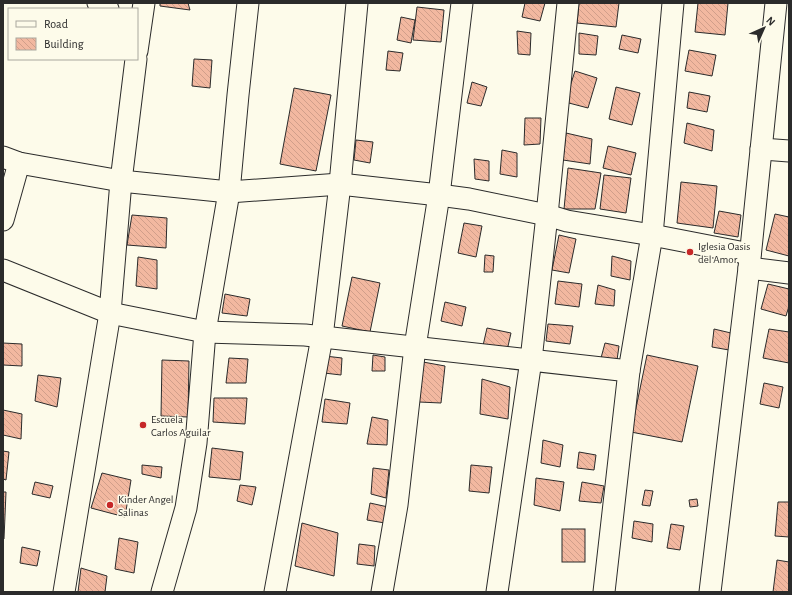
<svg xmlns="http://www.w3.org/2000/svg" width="792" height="595" viewBox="0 0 792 595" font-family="'Alegreya Sans',sans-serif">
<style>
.building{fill:url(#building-back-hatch);stroke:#2b2b2b}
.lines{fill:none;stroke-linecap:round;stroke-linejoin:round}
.minor-casing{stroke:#2b2b2b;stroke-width:23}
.minor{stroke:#fdfbea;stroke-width:21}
.poi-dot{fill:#c62828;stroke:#fdfbea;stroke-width:1.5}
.labels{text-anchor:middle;stroke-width:3;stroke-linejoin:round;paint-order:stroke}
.poi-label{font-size:11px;fill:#2b2b2b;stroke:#fdfbea;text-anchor:start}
</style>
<defs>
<pattern id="building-back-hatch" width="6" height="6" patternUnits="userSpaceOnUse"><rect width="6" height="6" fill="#f2b8a0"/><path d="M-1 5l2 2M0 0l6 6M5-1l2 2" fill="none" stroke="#d09e8a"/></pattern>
</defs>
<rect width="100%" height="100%" fill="#fdfbea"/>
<!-- building -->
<g class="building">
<polygon points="160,3 188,3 190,10 160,6"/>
<polygon points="525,3 545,3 540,21 522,17"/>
<polygon points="579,3 619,3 616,27 577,23"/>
<polygon points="698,3 728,3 725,35 695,32"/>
<polygon points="417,7 444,10 441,42 413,40"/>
<polygon points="401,17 415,20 411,43 397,40"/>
<polygon points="517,31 531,33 530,55 518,54"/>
<polygon points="579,33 598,36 596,55 579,54"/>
<polygon points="622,35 641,39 638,53 619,49"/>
<polygon points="689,50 716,55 712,76 685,71"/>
<polygon points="388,51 403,53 400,71 386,70"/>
<polygon points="194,59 212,60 210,88 192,86"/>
<polygon points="575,71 597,78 588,108 565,102"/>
<polygon points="472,82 487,87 481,106 467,103"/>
<polygon points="616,87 640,93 632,125 609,119"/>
<polygon points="294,88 331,95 316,171 280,164"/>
<polygon points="689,92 710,96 707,112 687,108"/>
<polygon points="525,118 541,118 540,144 524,145"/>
<polygon points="687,123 714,130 712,151 684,143"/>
<polygon points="566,133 592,139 590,164 563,160"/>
<polygon points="356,140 373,142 370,163 354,160"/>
<polygon points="608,146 636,153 631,175 603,168"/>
<polygon points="502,150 517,153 517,177 500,174"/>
<polygon points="474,159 489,161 489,181 475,179"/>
<polygon points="568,168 601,173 595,209 564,209"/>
<polygon points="604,175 631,178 626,213 600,209"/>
<polygon points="681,182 717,186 713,228 677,223"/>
<polygon points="719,211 741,215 738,237 714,233"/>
<polygon points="775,214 789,217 789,256 766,250"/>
<polygon points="132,215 167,218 166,248 127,245"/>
<polygon points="464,223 482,226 476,257 458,253"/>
<polygon points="559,235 576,239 569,273 552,270"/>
<polygon points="485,255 494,256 493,272 484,272"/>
<polygon points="612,256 631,261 630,280 611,276"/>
<polygon points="138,257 157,260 157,289 136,286"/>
<polygon points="352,277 380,283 370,332 342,326"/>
<polygon points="558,281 582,284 579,307 555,304"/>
<polygon points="768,284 789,289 789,306 786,316 761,309"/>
<polygon points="598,285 615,290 614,306 595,304"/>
<polygon points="225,294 250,299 247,316 222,313"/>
<polygon points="445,302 466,307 462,326 441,321"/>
<polygon points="548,324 573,326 570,344 546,341"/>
<polygon points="487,328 511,333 506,355 482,350"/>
<polygon points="714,329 731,333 729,350 712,347"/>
<polygon points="769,329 789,332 789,363 763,358"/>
<polygon points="3,343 22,344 22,366 3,365"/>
<polygon points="605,343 619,346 617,360 601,358"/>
<polygon points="373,355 385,357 385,371 372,371"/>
<polygon points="647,355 698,366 682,442 631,432"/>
<polygon points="325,356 342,358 341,375 324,373"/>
<polygon points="229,358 248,359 246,383 226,383"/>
<polygon points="162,360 189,361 188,417 161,416"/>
<polygon points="423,362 445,366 441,403 419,402"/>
<polygon points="38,375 61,378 57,407 35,401"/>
<polygon points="482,379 510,387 508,419 480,414"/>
<polygon points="764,383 783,387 779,408 760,404"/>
<polygon points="214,398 247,398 245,424 213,422"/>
<polygon points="325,399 350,403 347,424 322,422"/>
<polygon points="3,410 22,414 21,439 3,435"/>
<polygon points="372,417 388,420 387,445 367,444"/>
<polygon points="543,440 563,445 560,467 541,463"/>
<polygon points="212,448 243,452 240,480 209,477"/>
<polygon points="3,451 9,452 6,480 3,479"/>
<polygon points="579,452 596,455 594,470 577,468"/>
<polygon points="142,465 162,467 161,478 142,474"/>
<polygon points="471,465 492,467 489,493 469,491"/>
<polygon points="373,468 389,470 386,498 371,494"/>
<polygon points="102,473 131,480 125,517 91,508"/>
<polygon points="536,478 564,482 560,511 534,505"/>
<polygon points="35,482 53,486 50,498 32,494"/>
<polygon points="582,482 604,486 601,503 579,501"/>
<polygon points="240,485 256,487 252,505 237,501"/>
<polygon points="645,490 653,491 650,506 642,505"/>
<polygon points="3,492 6,492 4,539 3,539"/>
<polygon points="697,499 698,506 690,507 689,500"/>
<polygon points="778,502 789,502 789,537 775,536"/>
<polygon points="370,503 388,507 385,523 367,520"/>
<polygon points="634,521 653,524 652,542 632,538"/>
<polygon points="302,523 338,533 334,576 295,566"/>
<polygon points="671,524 684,526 680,550 667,548"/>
<rect x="562" y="529" width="23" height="33"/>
<polygon points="119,538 138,542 134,573 115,569"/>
<polygon points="359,544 375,546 374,566 357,564"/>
<polygon points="22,547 40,551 37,566 20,563"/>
<polygon points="777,560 789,562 789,592 773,592"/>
<polygon points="81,568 107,576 105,592 78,592"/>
</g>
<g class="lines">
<defs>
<g id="minor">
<polyline points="98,3 108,9"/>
<polyline points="137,51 144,3"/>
<polyline points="761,149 789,151"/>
<polyline points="3,157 19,163 121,181 229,192 340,184 439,195 469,199 547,215 567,221 652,235 750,254"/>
<polyline points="3,220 19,163"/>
<polyline points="749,268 789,273"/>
<polyline points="3,270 110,313 205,332 305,335 629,371"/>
<polyline points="64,592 110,313 121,181 136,59"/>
<polyline points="162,592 186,508 196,443 205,332 229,192 238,95 248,3"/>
<polyline points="275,592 322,337 340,184 357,3"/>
<polyline points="382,592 397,505 415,347 439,195 462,3"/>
<polyline points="497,592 531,360 547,215 568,3"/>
<polyline points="604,592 629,371 652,235 673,3"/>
<polyline points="710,592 749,268 776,3"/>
</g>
</defs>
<!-- minor casing -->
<use href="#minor" class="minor-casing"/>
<!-- minor -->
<use href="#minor" class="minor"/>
</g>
<!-- markers -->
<g class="poi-dot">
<circle cx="690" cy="252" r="4"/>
<circle cx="143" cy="425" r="4"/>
<circle cx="110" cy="505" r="4"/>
</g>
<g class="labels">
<!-- poi labels -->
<g class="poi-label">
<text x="698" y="250">Iglesia Oasis<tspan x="698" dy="13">del Amor</tspan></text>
<text x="151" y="423">Escuela<tspan x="151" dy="13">Carlos Aguilar</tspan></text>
<text x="118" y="503">Kinder Angel<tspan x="118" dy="13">Salinas</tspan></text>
</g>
</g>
<!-- border -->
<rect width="792" height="595" fill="none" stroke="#2b2b2b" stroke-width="8"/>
<!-- legend -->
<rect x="8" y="8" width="130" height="52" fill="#fdfbea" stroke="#a9a89e"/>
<rect x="16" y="21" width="20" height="6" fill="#fdfbea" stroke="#a9a89e"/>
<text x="44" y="28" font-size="12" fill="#2b2b2b">Road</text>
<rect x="16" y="38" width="20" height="12" fill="url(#building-back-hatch)" stroke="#a9a89e"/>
<text x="44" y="48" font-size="12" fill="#2b2b2b">Building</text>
<!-- north arrow -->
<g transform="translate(764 28) rotate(45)" stroke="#fdfbea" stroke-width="3" paint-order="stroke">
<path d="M0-3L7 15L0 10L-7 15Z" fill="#2b2b2b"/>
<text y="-6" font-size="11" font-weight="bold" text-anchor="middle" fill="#2b2b2b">N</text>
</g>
</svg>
